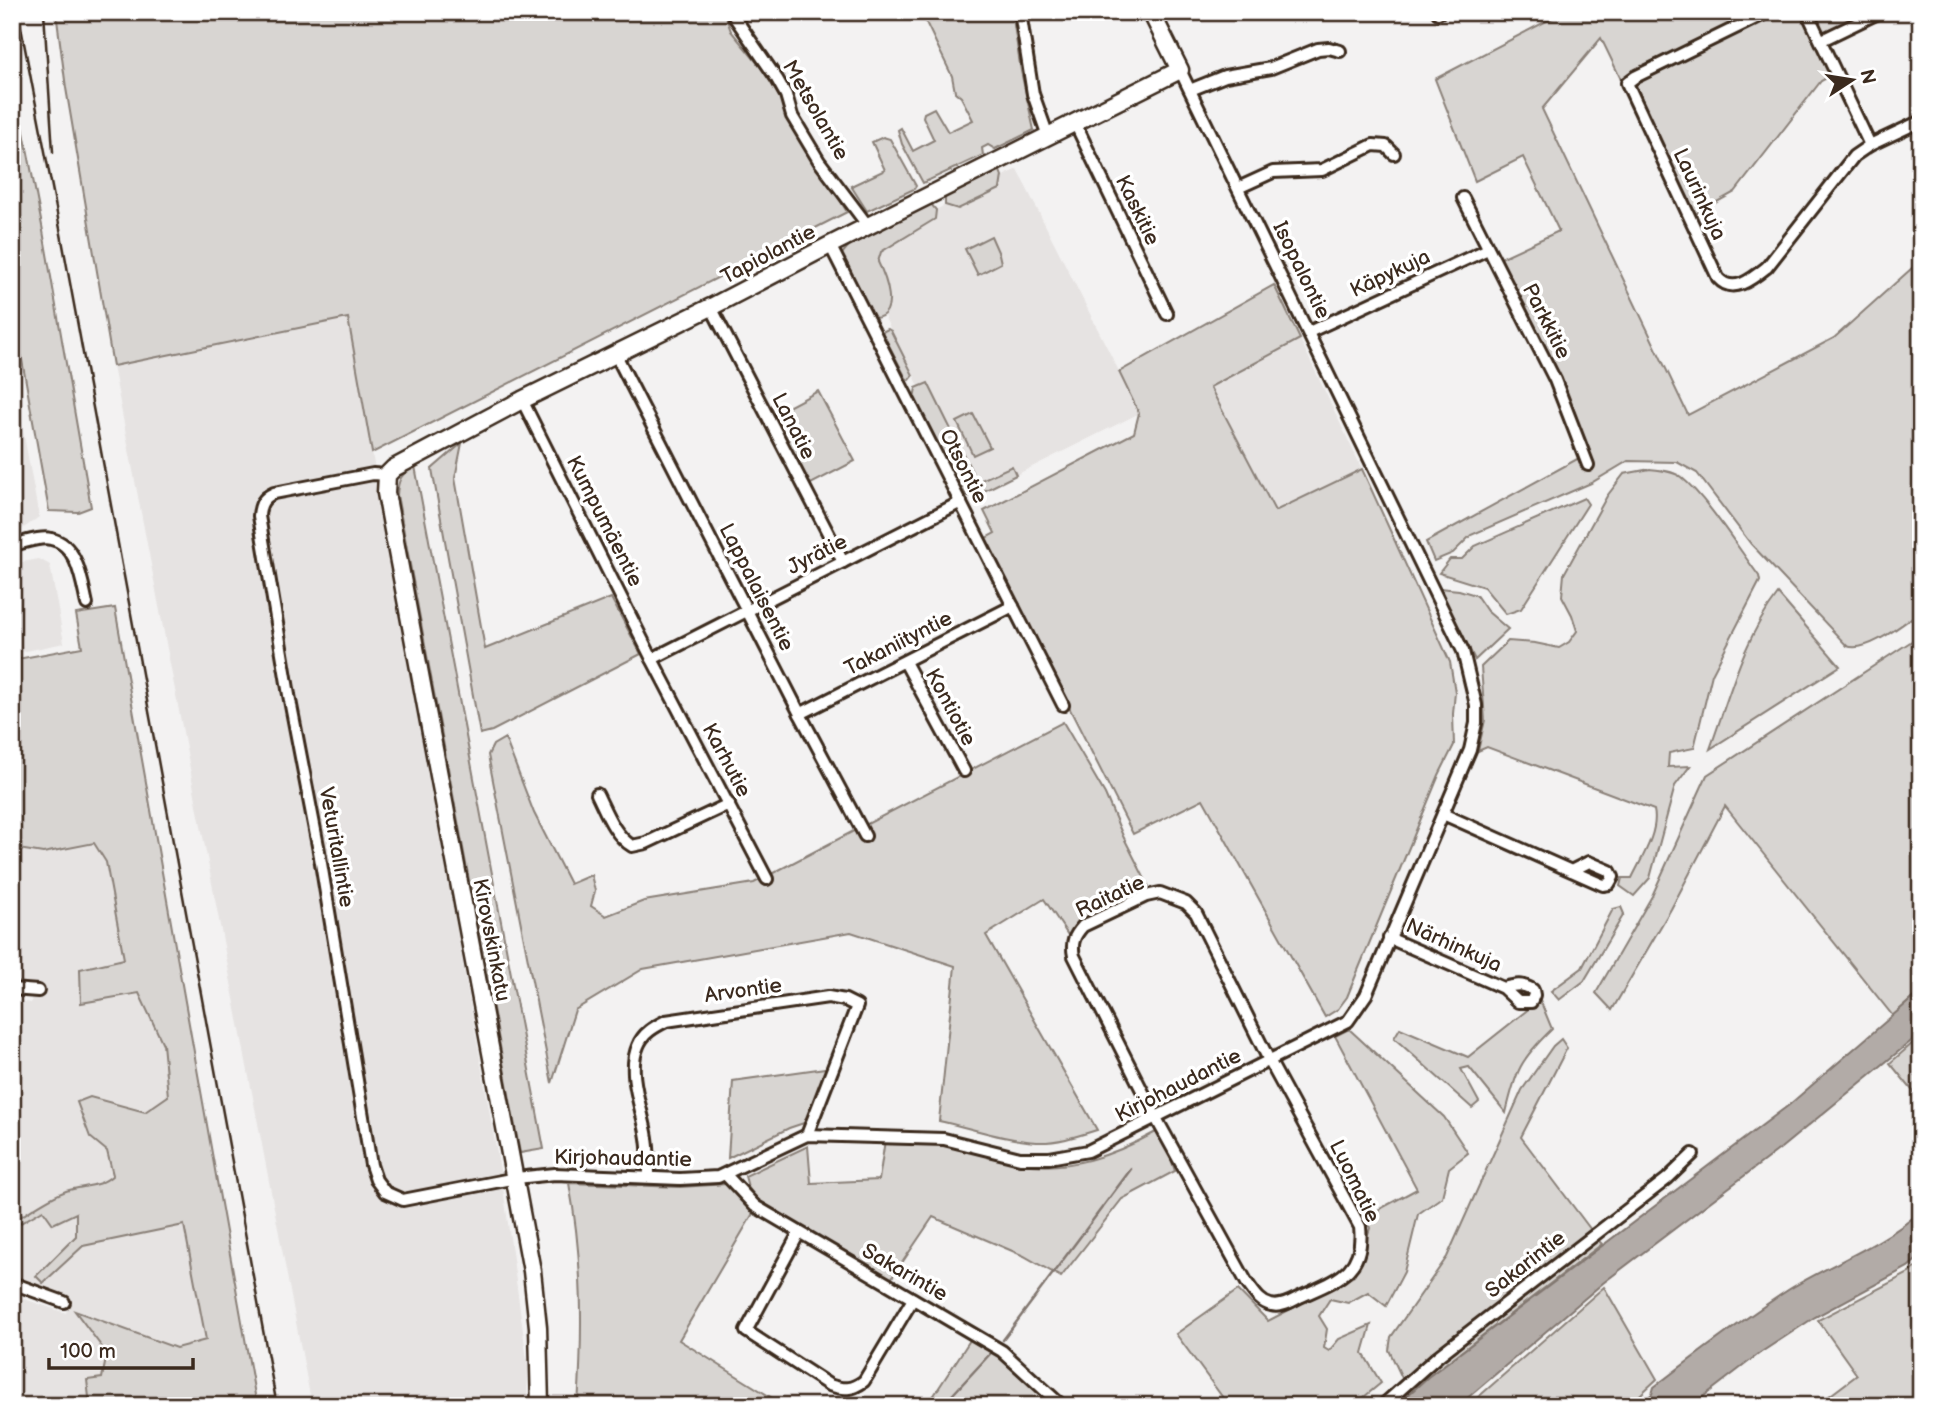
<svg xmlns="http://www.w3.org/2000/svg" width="1933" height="1418" viewBox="0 0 1933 1418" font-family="'Balsamiq Sans',sans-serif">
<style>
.built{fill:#e6e3e2}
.green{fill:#d8d5d2;stroke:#8a8078;stroke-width:2}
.water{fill:#b2aba7;stroke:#827770;stroke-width:2}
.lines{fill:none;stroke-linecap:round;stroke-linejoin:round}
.stream{stroke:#827770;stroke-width:2.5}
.street-casing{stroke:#3b2a1e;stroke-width:16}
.secondary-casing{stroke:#3b2a1e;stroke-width:21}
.street{stroke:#fff;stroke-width:10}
.secondary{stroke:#fff;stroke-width:16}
.rail{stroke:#3b2a1e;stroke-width:2.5}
.labels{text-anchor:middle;stroke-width:7;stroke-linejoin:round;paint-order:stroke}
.street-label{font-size:21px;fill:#3b2a1e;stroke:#fff}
</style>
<rect width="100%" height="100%" fill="#f3f2f2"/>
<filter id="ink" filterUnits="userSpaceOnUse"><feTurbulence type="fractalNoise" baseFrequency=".0143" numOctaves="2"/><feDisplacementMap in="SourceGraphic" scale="14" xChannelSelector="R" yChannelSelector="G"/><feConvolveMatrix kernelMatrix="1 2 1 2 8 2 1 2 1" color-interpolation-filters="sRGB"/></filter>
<g filter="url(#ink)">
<!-- built -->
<g class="built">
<polygon points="1017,169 1140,413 974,496 852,252"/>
<polygon points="348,318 503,1187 528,1367 527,1406 312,1406 113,366"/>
<polygon points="1300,339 1362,469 1275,512 1210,387"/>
<polygon points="12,370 39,517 21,530 12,532"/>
<polygon points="39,559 50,565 64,643 12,654 12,564"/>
<polygon points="94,843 106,862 124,960 81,1003 139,992 163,1044 168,1096 145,1112 90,1097 90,1137 107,1151 113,1175 103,1184 81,1186 41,1205 12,1222 12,1000 31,1003 33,985 12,981 12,848 43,853"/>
<polygon points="43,1209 76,1213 76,1236 36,1276 43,1283 83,1246 184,1225 206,1340 176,1348 77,1312 107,1354 102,1379 87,1381 90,1406 12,1406 12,1295 66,1313 70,1299 12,1276 12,1228"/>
</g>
<!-- green -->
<g class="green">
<polygon points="56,12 724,12 731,31 764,71 847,212 372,453 348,318 113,366 66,88"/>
<polygon points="921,12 1012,12 1021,71 1034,130 995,149 988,145 982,148 983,155 923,183 902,144 898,130 901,128 913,151 934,140 923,117 924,113 934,108 948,132 973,120 961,97 955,92 952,76"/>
<path d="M 1564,12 L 1885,12 L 1827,41 L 1841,70 L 1821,81 L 1735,192 L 1688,218 L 1601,38 L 1542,109 L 1688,415 L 1834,338 L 1921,260 L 1921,611 C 1904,623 1867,654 1847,646 L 1751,544 L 1697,473 L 1677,462 L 1628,461 L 1591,483 L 1471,535 L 1453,553 L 1434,561 L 1426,542 L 1581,457 L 1552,383 L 1490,263 L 1559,231 L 1523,157 L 1475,181 L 1435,79 Z"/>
<polygon points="12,70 43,231 91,507 78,512 49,511 12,304"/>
<polygon points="883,137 890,139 916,186 914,189 867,211 851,186 885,170 872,142"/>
<polygon points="996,171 1000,171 1002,176 1000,189 958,209 945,205 945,197"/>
<path d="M 931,204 L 936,210 L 935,219 L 881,252 L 878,262 C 885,276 901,316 874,318 L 841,255 L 851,243 Z"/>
<polygon points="991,236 999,254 1001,263 978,275 965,249"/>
<polygon points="1274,285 1300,339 1210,387 1275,511 1362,469 1450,662 1455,692 1453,714 1454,745 1439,775 1347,997 1338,1009 1325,1017 1203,799 1133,834 985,541 986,538 995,533 984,511 1134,433 1139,413 1119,372"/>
<polygon points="888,329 891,331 913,375 909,380 906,378 882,332"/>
<polygon points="928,383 977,482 1012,466 1016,475 974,496 967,496 958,484 914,398 916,388"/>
<polygon points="818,391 855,461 809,485 773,415"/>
<polygon points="973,414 990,447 973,455 957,422"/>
<polygon points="462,443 455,478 485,649 611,598 641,654 492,731 480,734 432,469"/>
<path d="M 415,466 L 544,1149 L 520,1153 L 397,495 C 398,479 401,474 415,466 Z"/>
<path d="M 1650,469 C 1660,470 1673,471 1681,477 C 1707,498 1738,548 1759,576 L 1760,581 L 1712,674 L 1694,748 L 1669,753 L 1668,767 L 1690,766 L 1675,786 L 1650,878 L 1634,896 L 1620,886 L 1622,878 L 1632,878 C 1641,859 1659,832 1654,810 L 1487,747 L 1478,751 L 1485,720 L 1481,667 L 1508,641 L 1535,643 L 1559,648 L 1569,642 L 1577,631 L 1572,615 L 1562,596 L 1564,574 L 1607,496 L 1624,474 Z"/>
<polygon points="1584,498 1588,504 1521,609 1506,614 1484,587 1439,573 1450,559 1462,559 1475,546"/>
<polygon points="1439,588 1459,590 1476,595 1487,611 1508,629 1475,660"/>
<path d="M 1778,594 L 1840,666 L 1710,749 C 1729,697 1743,639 1778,594 Z"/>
<path d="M 115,608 L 257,1406 L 90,1406 L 87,1380 L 102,1378 L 107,1354 L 75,1311 L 176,1348 L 206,1340 L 184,1225 L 83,1246 L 43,1283 L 36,1276 L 76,1236 L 76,1213 L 53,1224 L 43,1210 L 12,1228 L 12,1222 C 29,1212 47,1198 66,1191 C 83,1185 99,1188 113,1175 L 107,1151 L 90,1137 L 77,1102 L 90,1097 L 145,1112 L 168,1096 L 163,1044 L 139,993 L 81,1003 L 80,969 L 124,959 L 106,862 L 94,843 L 43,853 L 12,848 L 12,660 L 82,647 L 76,614 Z"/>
<polygon points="1921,635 1921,990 1893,1016 1725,806 1671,909 1612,1010 1596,993 1652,896 1707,775"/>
<path d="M 1063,722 L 1105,794 L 1123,836 L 1150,889 L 1082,924 L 1070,938 L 1044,899 L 986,935 L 1097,1130 C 1078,1136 1057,1143 1037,1142 C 1004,1140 971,1128 939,1121 L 955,966 L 851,932 L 643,969 L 575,1010 L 552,1083 L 488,755 L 493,745 L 505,738 L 534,813 L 570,884 L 591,875 L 595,891 L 591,906 L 606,916 L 644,901 L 754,883 Z"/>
<polygon points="1621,907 1624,914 1584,981 1559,1000 1551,991 1582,968 1613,909"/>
<path d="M 1540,1000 L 1552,1029 C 1520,1060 1516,1070 1506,1113 L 1469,1067 L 1461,1069 L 1479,1102 L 1472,1108 L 1394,1038 L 1400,1028 L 1468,1057 Z"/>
<polygon points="1349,1029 1444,1117 1468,1153 1449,1168 1442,1197 1418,1214 1404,1272 1386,1306 1368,1292 1348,1303 1330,1299 1319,1316 1327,1329 1324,1348 1329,1351 1339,1339 1371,1325 1363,1353 1381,1383 1353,1406 1229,1406 1176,1334 1238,1290 1268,1321 1354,1276 1370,1228 1365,1217 1417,1189 1335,1036"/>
<polygon points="1921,1036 1921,1101 1890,1063"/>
<polygon points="1561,1039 1567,1048 1521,1137 1591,1230 1433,1352 1403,1380 1389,1350 1391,1337 1447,1257 1522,1090 1553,1046"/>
<polygon points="832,1067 810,1121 789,1128 728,1158 733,1081"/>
<path d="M 1156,1132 L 1170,1156 L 1175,1171 L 1122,1199 L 1061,1277 L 1024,1256 L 933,1217 L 891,1279 L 793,1223 L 756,1198 L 748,1187 L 745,1176 L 808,1146 L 811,1183 L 879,1180 L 885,1140 C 904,1142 925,1141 944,1145 C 969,1149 993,1158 1017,1163 C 1067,1173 1114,1155 1156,1132 Z"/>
<path d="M 732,1182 L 755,1210 L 679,1340 L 785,1406 L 578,1406 C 583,1329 583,1259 569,1183 L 680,1187 L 727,1184 Z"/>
<polygon points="1598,1240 1602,1244 1428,1377 1396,1406 1385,1406 1439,1358"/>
<polygon points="1921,1263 1921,1406 1816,1406 1857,1375 1818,1320 1911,1272"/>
<polygon points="1604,1287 1657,1379 1628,1406 1468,1406"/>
<polygon points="972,1337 1008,1358 1059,1406 927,1406"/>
</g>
<!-- water -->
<g class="water">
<polygon points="1921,991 1921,1033 1781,1148 1603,1283 1458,1406 1396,1406 1428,1377 1789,1105"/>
<path d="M 1921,1211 L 1921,1256 L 1908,1267 L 1815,1317 L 1760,1353 L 1691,1406 L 1638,1406 L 1652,1394 L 1654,1387 C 1698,1353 1742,1320 1788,1290 C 1832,1263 1883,1245 1921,1211 Z"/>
</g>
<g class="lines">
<!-- stream -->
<g class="stream">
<polyline points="1003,1340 1131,1169"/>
<polyline points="942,1406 990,1354"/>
</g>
<defs>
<g id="street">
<polyline points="731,12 777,79 786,95 792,116 819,161 868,226"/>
<polyline points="1020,12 1033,94 1048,136"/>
<path d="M 1768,12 L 1635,77 L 1627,83 L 1718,278 C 1733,295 1752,279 1767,267 L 1854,156 L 1870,145 L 1921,121"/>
<polyline points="1807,12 1870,145"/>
<polyline points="1438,13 1440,12"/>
<polyline points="1822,40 1880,12"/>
<polyline points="1190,90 1225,76 1271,68 1318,49 1329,48 1340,51"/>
<polyline points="1075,123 1167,314"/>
<polyline points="1238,188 1273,172 1322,170 1373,145 1386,146 1394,154"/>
<polyline points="1463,198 1555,380 1588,465"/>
<polyline points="830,245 1063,705"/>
<polyline points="711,307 843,562"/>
<polyline points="1309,332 1488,249"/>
<polyline points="616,355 800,714 865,836"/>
<polyline points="522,400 652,659 767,879"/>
<path d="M 387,475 L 373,474 L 274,493 C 263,498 260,504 259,516 L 289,695 L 319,851 L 371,1165 L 376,1180 L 385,1192 L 403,1200 L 516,1178 L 555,1174 L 680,1179 L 718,1177 L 807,1135 L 944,1139 L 1020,1158 L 1049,1158 L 1088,1151 L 1348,1021 L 1366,995 L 1470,750 L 1476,723 L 1476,705 L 1463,651 L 1180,70"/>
<path d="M 12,545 C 23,543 41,536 51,539 C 78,544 82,583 87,604"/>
<polyline points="652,659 961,502"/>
<polyline points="905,662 964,771"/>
<polyline points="800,714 1013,606"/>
<path d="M 597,794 C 606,812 614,835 632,846 L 646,843 L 729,804"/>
<polyline points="1443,814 1603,885 1609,884 1613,877 1610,871 1589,862 1571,871"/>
<path d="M 1160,893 L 1186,903 L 1196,913 L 1269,1060 L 1360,1227 C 1365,1272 1337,1280 1302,1296 C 1293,1300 1282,1308 1271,1305 C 1260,1303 1254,1292 1247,1283 L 1156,1118 L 1074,956 C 1071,943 1074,936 1083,926 L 1146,896 Z"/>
<path d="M 1389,938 L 1503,988 L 1518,1002 L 1531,1002 L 1534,995 L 1533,990 C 1522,983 1515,985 1503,988"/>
<polyline points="12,989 38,991"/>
<polyline points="726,1175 755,1206 1002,1351 1062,1406"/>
<path d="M 649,1177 C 649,1164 649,1151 647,1138 C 643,1110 626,1073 638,1046 C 643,1033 654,1027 666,1021 L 828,997 L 845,1000 L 857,1006 L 807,1135"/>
<path d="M 799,1233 L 746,1331 L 829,1385 C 844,1390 852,1390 864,1381 L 913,1299"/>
<polyline points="12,1283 64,1302"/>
<polyline points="1382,1406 1438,1356 1667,1179 1693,1154"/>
</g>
<polyline id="secondary" points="540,1406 538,1327 532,1271 386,493 387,475 394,468 522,400 711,307 830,245 1180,70 1151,12"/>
</defs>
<!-- street casing -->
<use href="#street" class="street-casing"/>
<!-- secondary casing -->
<use href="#secondary" class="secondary-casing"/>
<!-- street -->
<use href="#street" class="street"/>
<!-- secondary -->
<use href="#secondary" class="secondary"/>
<!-- rail -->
<g class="rail">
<polyline points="18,12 61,234 277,1406"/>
<polyline points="44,12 53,152"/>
</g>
</g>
</g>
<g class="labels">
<!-- street labels -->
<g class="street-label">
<text transform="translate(816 110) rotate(60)" y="7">Metsolantie</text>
<text transform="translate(1700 194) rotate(65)" y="7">Laurinkuja</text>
<text transform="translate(1138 210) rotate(64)" y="7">Kaskitie</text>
<text transform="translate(768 254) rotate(-28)" y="7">Tapiolantie</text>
<text transform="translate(1302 270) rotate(64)" y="7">Isopalontie</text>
<text transform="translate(1390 273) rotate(-25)" y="7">Käpykuja</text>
<text transform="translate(1547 321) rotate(63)" y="7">Parkkitie</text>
<text transform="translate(794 426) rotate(63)" y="7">Lanatie</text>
<text transform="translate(964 466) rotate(63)" y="7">Otsontie</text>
<text transform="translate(605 521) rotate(63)" y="7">Kumpumäentie</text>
<text transform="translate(817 554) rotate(-27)" y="7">Jyrätie</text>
<text transform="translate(757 587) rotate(63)" y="7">Lappalaisentie</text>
<text transform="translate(898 643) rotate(-27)" y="7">Takaniityntie</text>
<text transform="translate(951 707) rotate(62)" y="7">Kontiotie</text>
<text transform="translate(727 760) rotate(62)" y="7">Karhutie</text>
<text transform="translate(337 847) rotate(80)" y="7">Veturitallintie</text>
<text transform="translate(1110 896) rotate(-25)" y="7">Raitatie</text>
<text transform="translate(492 940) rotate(79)" y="7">Kirovskinkatu</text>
<text transform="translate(1454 945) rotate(24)" y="7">Närhinkuja</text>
<text transform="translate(743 990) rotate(-8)" y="7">Arvontie</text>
<text transform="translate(1178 1085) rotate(-27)" y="7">Kirjohaudantie</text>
<text transform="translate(623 1158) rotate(1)" y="7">Kirjohaudantie</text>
<text transform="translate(1355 1181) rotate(64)" y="7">Luomatie</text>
<text transform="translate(1525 1264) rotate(-38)" y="7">Sakarintie</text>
<text transform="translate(905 1272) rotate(30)" y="7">Sakarintie</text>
</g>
</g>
<!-- margin -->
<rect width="1933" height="1418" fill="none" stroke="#fff" stroke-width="42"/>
<rect x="21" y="21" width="1891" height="1376" fill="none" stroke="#3b2a1e" stroke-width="2.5" filter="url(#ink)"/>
<!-- north arrow -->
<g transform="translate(1852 80) rotate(78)" stroke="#ffffff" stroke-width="5" paint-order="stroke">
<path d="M0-5L12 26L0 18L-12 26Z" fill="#3b2a1e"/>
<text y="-10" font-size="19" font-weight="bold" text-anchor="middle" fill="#3b2a1e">N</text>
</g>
<!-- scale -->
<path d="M49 1358v10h144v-10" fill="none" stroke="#3b2a1e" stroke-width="3.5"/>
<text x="60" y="1358" font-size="21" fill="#3b2a1e" stroke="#ffffff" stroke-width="5" paint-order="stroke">100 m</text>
</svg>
